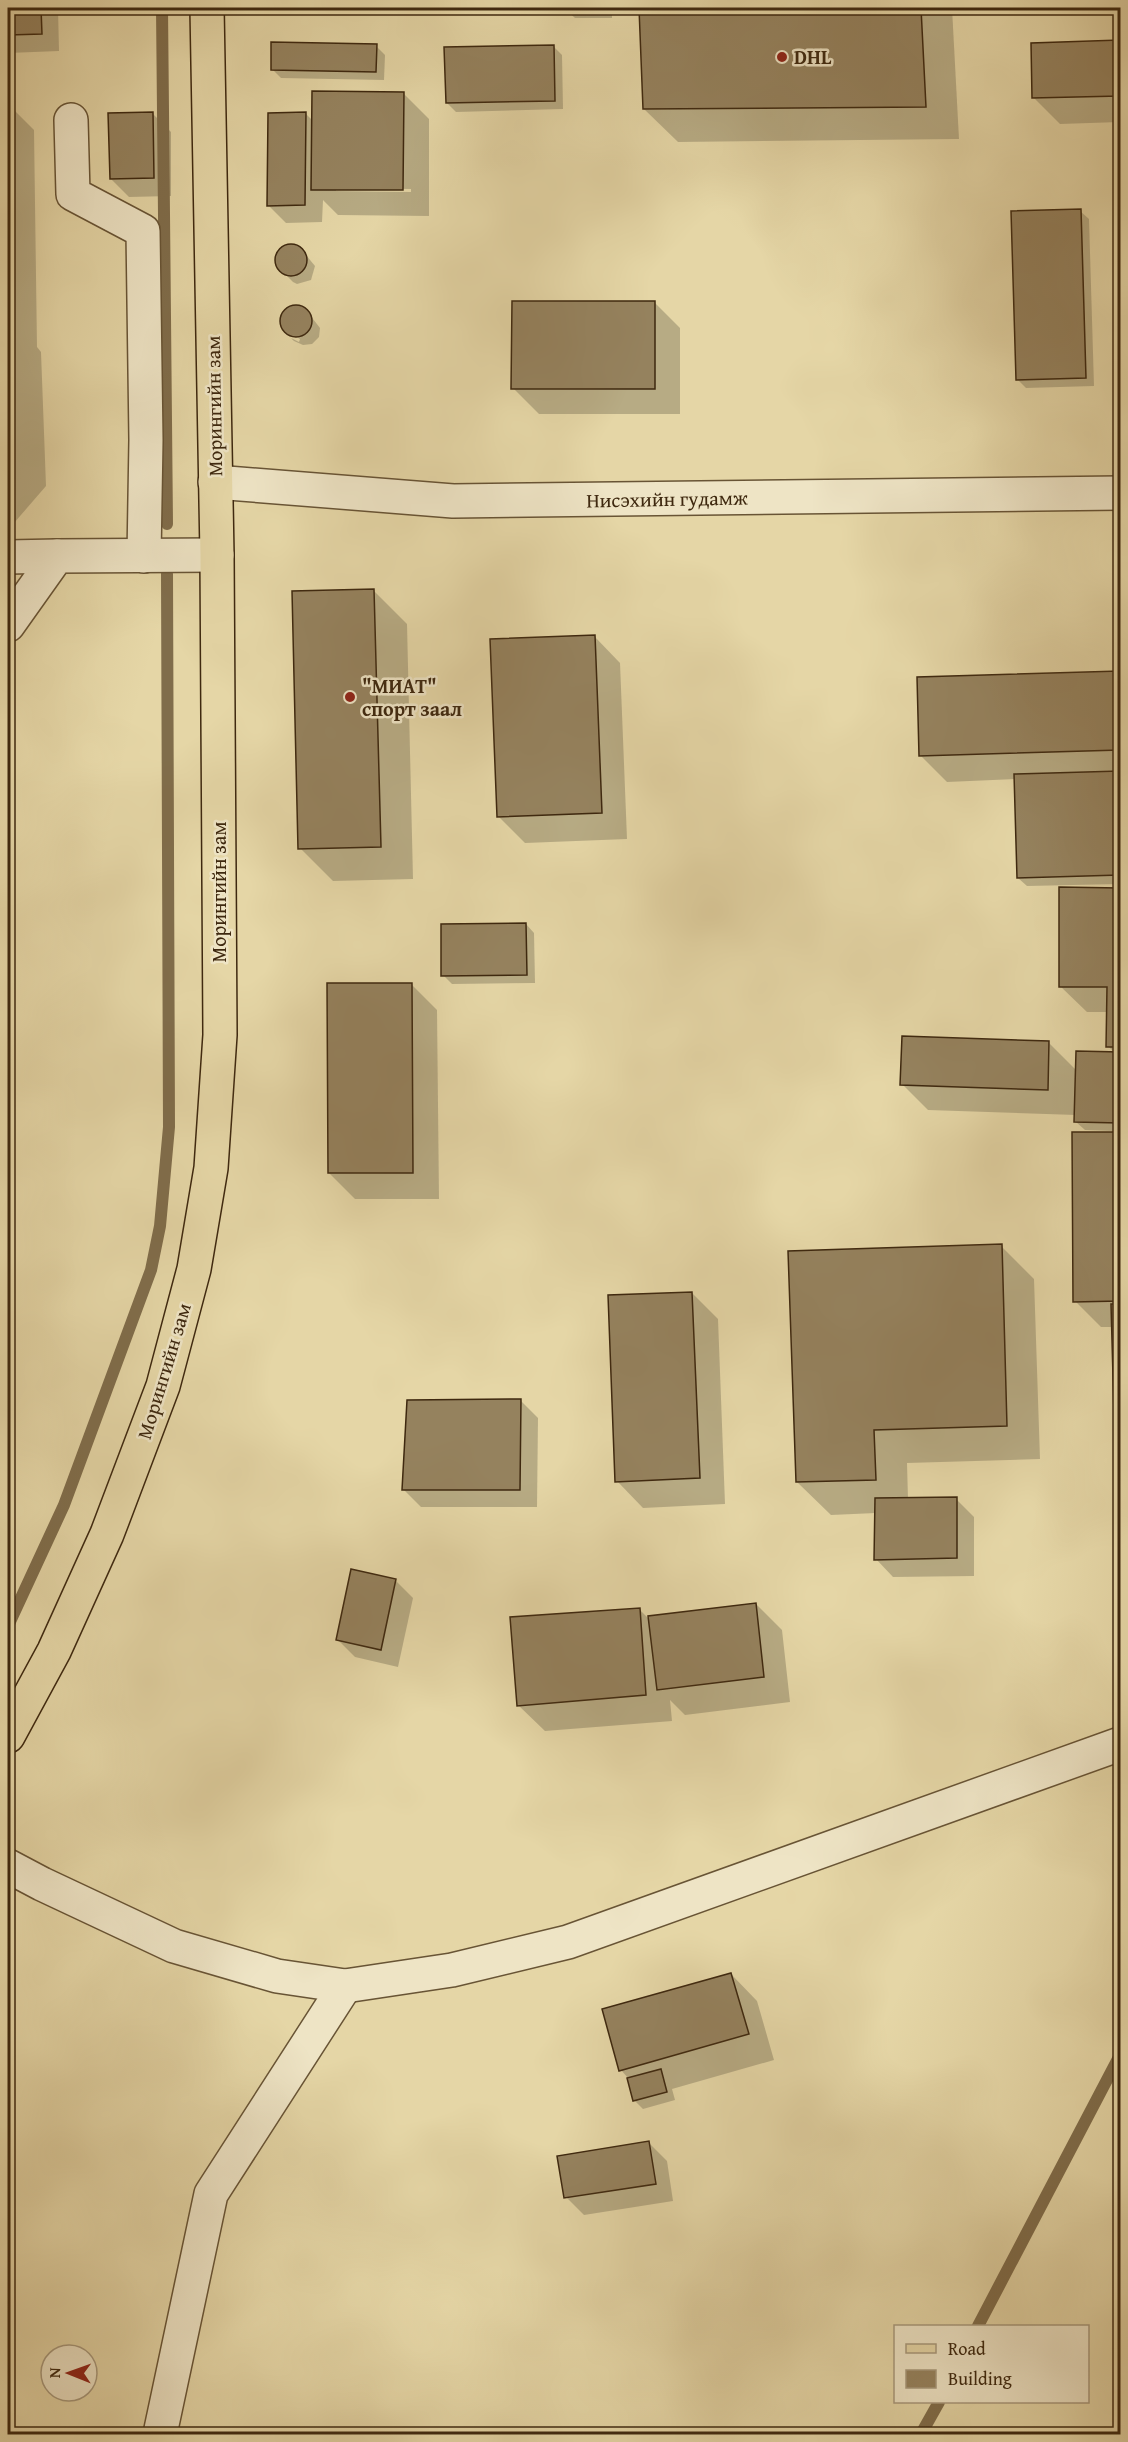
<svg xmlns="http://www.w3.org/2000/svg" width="1128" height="2442" viewBox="0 0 1128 2442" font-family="'Gentium Book Plus',serif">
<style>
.shadow{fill:#0003;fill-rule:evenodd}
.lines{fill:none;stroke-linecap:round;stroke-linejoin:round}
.stream{stroke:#806d4b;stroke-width:12}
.building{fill:#95825e;stroke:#3e280f;stroke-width:1.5}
.minor-casing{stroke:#685435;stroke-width:36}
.major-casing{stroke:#3e280f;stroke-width:36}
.minor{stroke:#eee4c5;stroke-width:33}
.major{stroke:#e5d6a6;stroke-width:33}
.poi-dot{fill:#8f2418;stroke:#eee4c5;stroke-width:2}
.labels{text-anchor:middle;stroke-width:5;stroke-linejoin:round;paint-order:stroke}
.poi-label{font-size:20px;font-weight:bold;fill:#3e280f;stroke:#eee4c5;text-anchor:start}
.street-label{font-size:20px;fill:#3e280f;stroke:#eee4c5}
</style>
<rect width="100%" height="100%" fill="#e5d6a6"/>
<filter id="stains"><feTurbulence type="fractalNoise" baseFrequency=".00333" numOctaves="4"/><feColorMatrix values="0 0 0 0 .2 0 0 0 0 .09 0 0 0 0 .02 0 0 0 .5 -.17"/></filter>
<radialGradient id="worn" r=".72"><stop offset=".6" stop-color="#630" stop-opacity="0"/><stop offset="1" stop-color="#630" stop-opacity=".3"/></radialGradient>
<!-- shadow -->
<g class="shadow">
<polygon points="8,8 58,8 59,51 8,53"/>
<polygon points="564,8 612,8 612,18 575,18"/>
<polygon points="641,8 952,8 959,139 678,142 644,109"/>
<polygon points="1120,41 1120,122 1060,124 1034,98 1032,44"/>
<polygon points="376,46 385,55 384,80 281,78 272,69"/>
<polygon points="553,46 562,55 563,109 456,112 447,103"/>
<path d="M 403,93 L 429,119 L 429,216 L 338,215 L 323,200 L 322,222 L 286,223 L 268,205 L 305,113 L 313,121 ZM 336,188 L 411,189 L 411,192 L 336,191 Z"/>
<polygon points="8,104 34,130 37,347 41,352 46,486 8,530"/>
<polygon points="153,114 171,132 171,196 129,197 111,179"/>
<polygon points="1080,211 1089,219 1094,386 1026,388 1018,380"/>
<polygon points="292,245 301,249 315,266 311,280 297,284 293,282 277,266 276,256 282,247"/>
<polygon points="654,302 680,328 680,414 539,414 513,388"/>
<polygon points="297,306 306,310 320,328 319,337 312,344 303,345 294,341 291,338 299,342 300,339 289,333 289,336 280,322 287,309"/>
<polygon points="374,591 407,624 413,879 333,881 300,848"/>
<polygon points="594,636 620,663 627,839 525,843 499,817"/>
<polygon points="1120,672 1120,884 1027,886 1018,878 1016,779 947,782 921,756 918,678"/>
<polygon points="1061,889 1120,889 1120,1454 1116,1450 1113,1327 1101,1327 1075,1301 1112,1131 1085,1130 1076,1122 1076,1115 928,1110 902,1084 1048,1042 1077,1071 1115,1053 1108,1046 1108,1012 1087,1012 1060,986"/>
<polygon points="526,924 534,933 535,983 452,984 443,975"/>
<polygon points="411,984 437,1010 439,1199 355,1199 329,1173"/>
<polygon points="1001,1246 1034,1279 1040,1459 907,1463 908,1499 956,1499 974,1517 974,1576 893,1577 876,1559 876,1513 831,1515 797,1482"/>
<polygon points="692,1293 718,1319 725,1504 643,1508 617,1481"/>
<polygon points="520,1400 538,1418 537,1507 421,1507 403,1489"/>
<polygon points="395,1580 413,1598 398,1667 355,1657 337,1639"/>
<polygon points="756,1604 782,1630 790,1702 685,1715 670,1700 672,1721 545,1731 518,1705 639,1609 650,1620"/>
<polygon points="731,1974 757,2001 774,2060 672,2089 675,2100 643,2109 634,2100 628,2078 621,2070"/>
<polygon points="649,2143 667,2161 673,2201 584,2215 566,2197"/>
</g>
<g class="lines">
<!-- stream -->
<g class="stream">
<polyline points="162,8 167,524"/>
<polyline points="8,1626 64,1505 151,1270 160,1226 169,1127 167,574"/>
<polyline points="978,2326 1120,2055"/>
<polyline points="921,2434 939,2402"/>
</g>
</g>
<!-- building -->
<g class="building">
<polygon points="8,8 41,8 42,34 8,35"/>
<polygon points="639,8 921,8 926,107 643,109"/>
<polygon points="1120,40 1120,96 1032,98 1031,43"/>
<polygon points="271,42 377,44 376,72 271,70"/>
<polygon points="554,45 555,101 446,103 444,47"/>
<polygon points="312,91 404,92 403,190 311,190"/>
<polygon points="153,112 154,178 110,179 108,113"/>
<polygon points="306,112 305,205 267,206 268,113"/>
<polygon points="1081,209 1086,378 1016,380 1011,211"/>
<circle cx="291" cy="260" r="16"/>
<polygon points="512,301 655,301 655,389 511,389"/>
<circle cx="296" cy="321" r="16"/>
<polygon points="374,589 381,847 298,849 292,591"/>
<polygon points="595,635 602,813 497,817 490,639"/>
<polygon points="1120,671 1120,750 919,756 917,677"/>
<polygon points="1120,771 1120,875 1017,878 1014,774"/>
<polygon points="1059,887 1120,888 1120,1047 1106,1047 1107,987 1059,987"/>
<polygon points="526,923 527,975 441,976 441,924"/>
<polygon points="327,983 412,983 413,1173 328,1173"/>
<polygon points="902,1036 1049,1041 1048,1090 900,1085"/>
<polygon points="1076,1051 1120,1052 1120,1123 1074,1122"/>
<polygon points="1072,1132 1120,1132 1120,1301 1073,1302"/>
<polygon points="1002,1244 1007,1426 874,1430 876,1480 796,1482 788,1251"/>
<polygon points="692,1292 700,1478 615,1482 608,1295"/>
<polygon points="1111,1304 1120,1304 1120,1450 1115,1450"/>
<polygon points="521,1399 520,1490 402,1490 407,1400"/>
<polygon points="957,1497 957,1558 874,1560 875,1498"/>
<polygon points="351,1569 396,1579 381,1650 336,1640"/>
<polygon points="756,1603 764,1677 657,1690 648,1616"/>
<polygon points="640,1608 646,1695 517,1706 510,1617"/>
<polygon points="731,1973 749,2034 619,2071 602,2009"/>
<polygon points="661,2069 667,2092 633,2101 627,2078"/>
<polygon points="649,2141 656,2184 564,2198 557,2156"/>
</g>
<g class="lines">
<defs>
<g id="minor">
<polyline points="71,120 73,194 143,231 146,440 144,556"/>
<polyline points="215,482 453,501 1120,493"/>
<polyline points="8,557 57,556"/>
<polyline points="8,625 57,556 217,555"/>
<polyline points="8,1866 42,1884 174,1946 277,1976 345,1986 452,1970 568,1942 1120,1744"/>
<polyline points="160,2434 211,2194 345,1986"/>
</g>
<polyline id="major" points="8,1736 54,1651 107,1534 163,1386 194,1269 211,1168 220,1035 217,555 207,8"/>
</defs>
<!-- minor casing -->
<use href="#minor" class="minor-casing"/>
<!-- major casing -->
<use href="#major" class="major-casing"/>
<!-- minor -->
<use href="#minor" class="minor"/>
<!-- major -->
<use href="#major" class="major"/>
</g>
<!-- markers -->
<g class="poi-dot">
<circle cx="782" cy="57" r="6"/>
<circle cx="350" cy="697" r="6"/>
</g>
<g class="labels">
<!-- poi labels -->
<g class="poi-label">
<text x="794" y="64">DHL</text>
<text x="362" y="693">"МИАТ"<tspan x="362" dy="23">спорт заал</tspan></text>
</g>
<!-- street labels -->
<g class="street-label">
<text transform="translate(214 406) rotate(-91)" y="7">Морингийн зам</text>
<text transform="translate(667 499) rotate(-1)" y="7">Нисэхийн гудамж</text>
<text transform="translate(219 892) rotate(-90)" y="7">Морингийн зам</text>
<text transform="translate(164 1371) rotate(-73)" y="7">Морингийн зам</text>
</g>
</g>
<!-- margin -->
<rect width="1128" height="2442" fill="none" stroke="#e5d6a6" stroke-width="30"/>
<rect x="9" y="9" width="1110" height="2424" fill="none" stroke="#3e280f" stroke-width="3"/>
<rect x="15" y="15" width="1098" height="2412" fill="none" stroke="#3e280f" stroke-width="1.5"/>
<!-- legend -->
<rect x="894" y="2325" width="195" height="78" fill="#eee4c5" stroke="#a8997c" stroke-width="1.5"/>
<rect x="906" y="2344" width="30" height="9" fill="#e5d6a6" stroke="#a8997c" stroke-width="1.5"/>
<text x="948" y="2355" font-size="18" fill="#3e280f">Road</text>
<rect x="906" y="2370" width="30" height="18" fill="#95825e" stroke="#a8997c" stroke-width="1.5"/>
<text x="948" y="2385" font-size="18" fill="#3e280f">Building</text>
<!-- north arrow -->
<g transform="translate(69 2373) rotate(271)"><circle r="28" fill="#eee4c5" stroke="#a8997c" stroke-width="1.5"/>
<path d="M0-4.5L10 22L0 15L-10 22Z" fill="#8f2418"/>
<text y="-9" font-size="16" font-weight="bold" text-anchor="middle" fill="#3e280f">N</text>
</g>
<rect width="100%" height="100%" filter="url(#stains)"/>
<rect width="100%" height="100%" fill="url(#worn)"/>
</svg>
